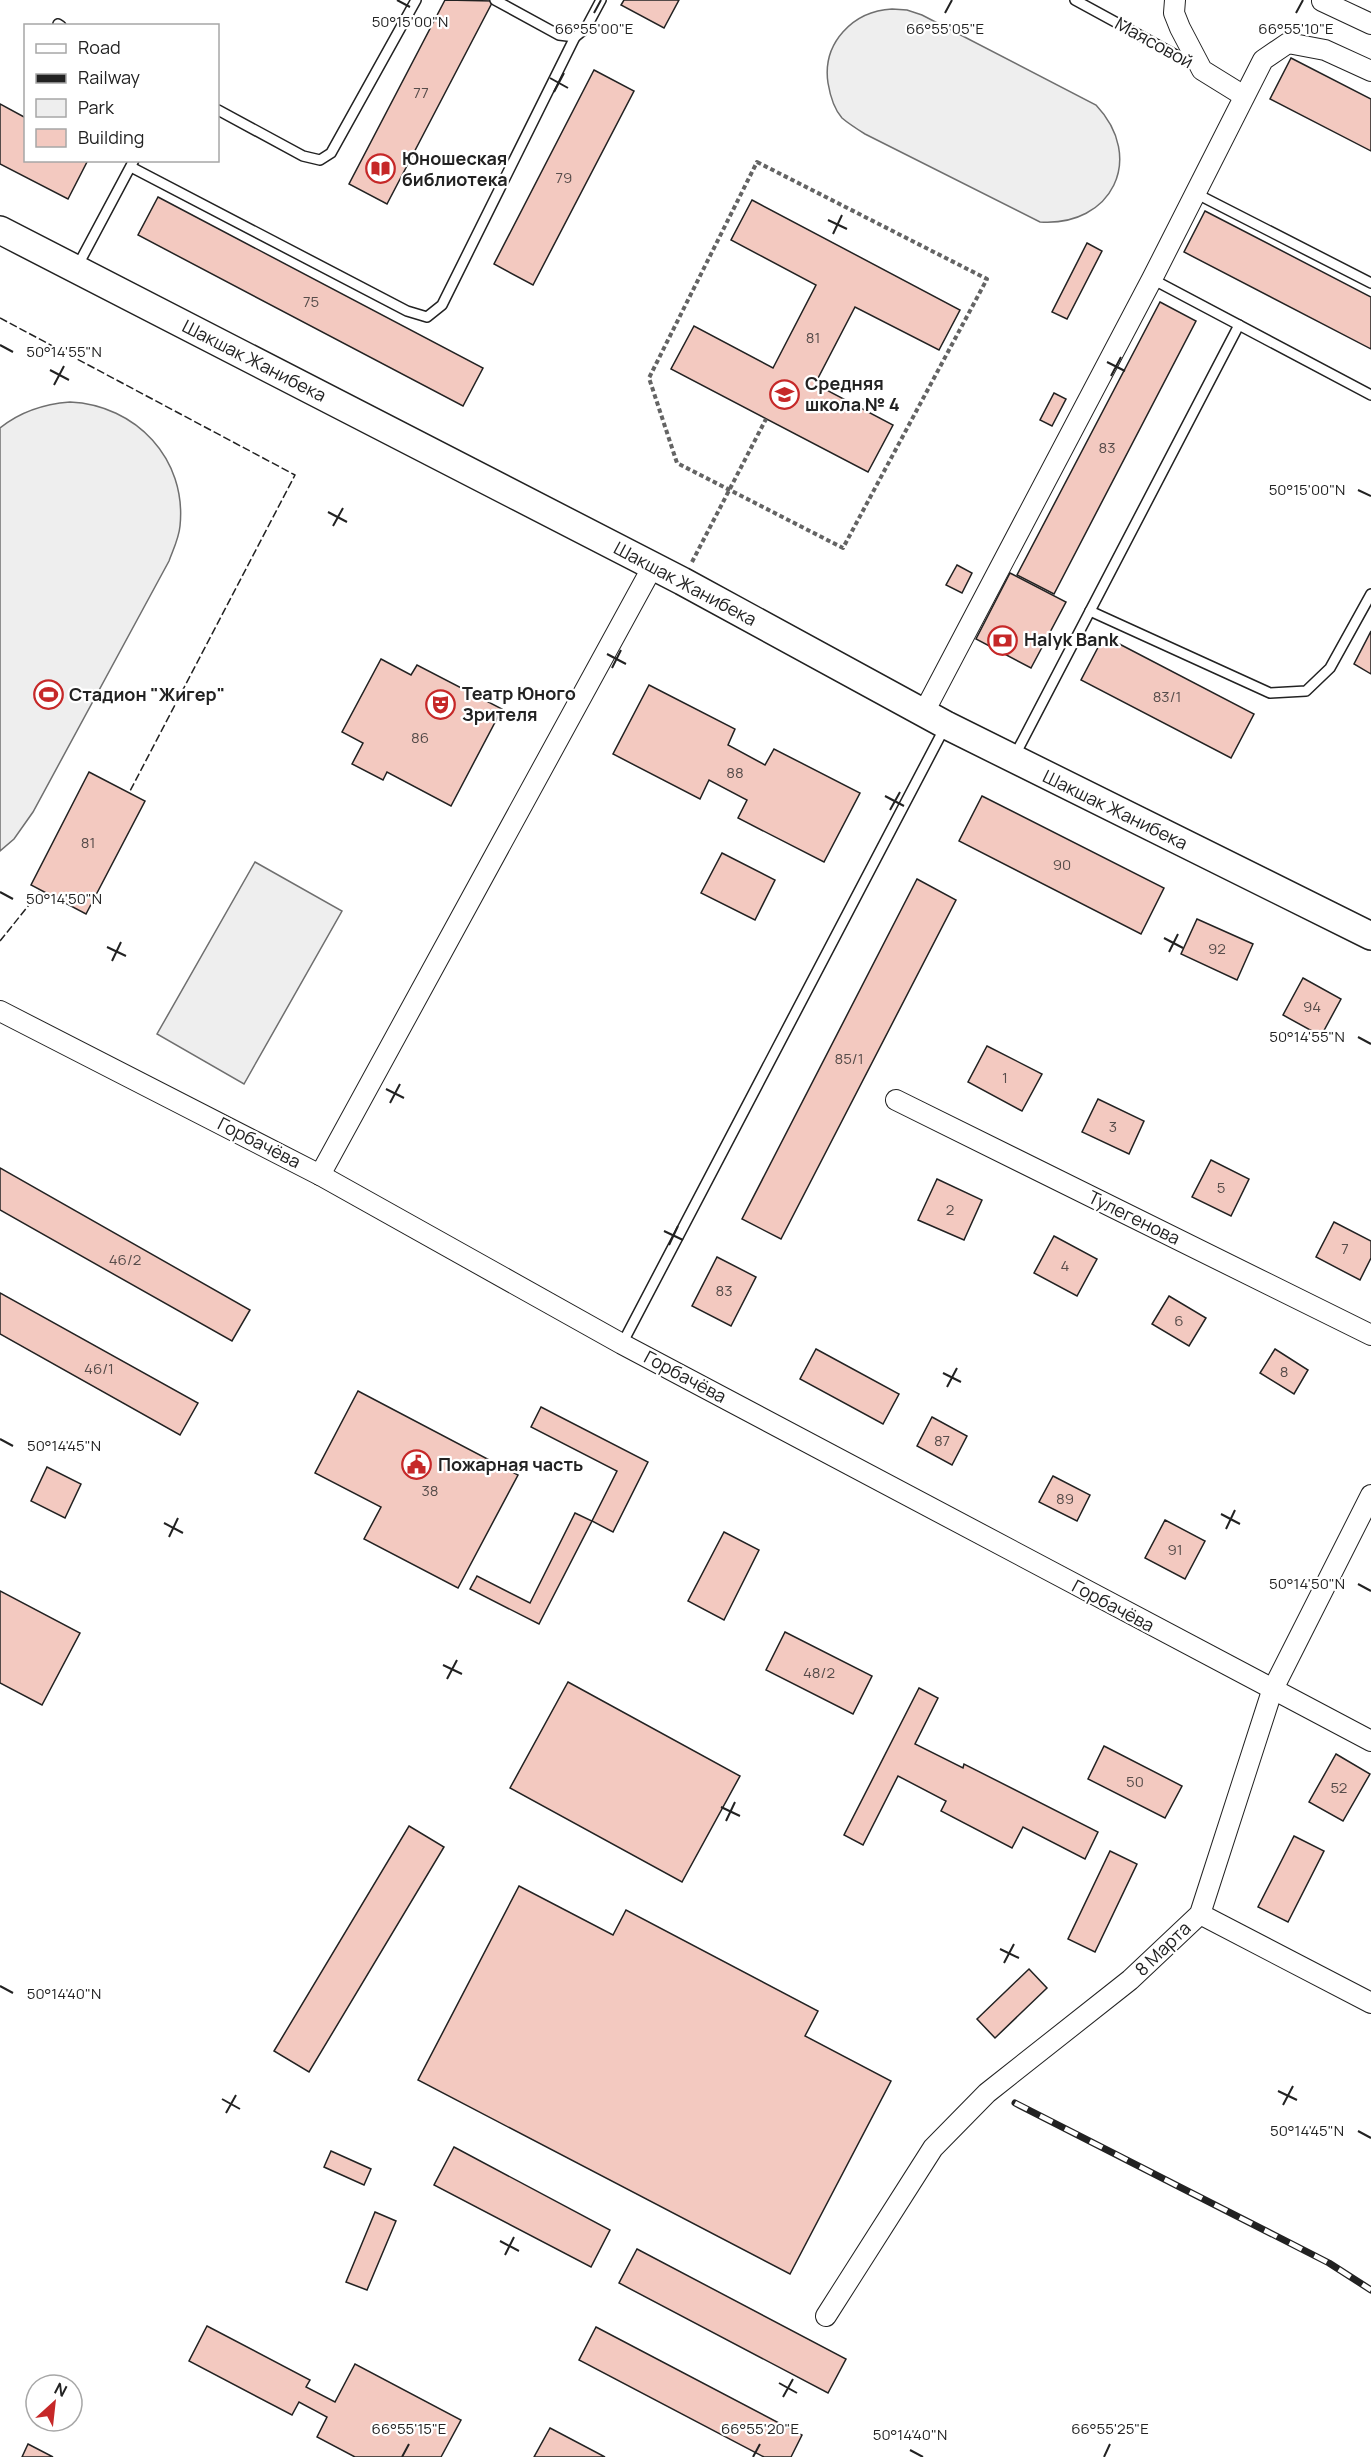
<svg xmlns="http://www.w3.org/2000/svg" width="1371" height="2457" viewBox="0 0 1371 2457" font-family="Manrope,sans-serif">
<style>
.green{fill:#eee;stroke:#6f6f6f;stroke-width:1.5}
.building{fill:#f3c9c0;stroke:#222;stroke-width:1.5}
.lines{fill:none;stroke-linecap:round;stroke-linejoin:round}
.service-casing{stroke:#222;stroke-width:12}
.minor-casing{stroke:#222;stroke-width:22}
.secondary-casing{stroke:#222;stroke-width:30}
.path{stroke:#646464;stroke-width:4;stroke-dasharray:4.5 3;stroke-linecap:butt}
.service{stroke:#fff;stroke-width:9}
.minor{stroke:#fff;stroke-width:20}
.secondary{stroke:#fff;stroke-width:27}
.rail-casing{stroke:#222;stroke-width:7}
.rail{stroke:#fff;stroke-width:4.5;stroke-dasharray:14;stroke-linecap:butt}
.fence{stroke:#222;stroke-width:1.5;stroke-dasharray:8 3;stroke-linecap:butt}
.ticks{fill:none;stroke:#222;stroke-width:2}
.labels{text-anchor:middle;stroke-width:4.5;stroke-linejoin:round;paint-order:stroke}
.number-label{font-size:15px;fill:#564c4a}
.street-label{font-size:18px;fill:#222;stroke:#fff}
.poi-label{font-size:18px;font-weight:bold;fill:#222;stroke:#fff;text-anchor:start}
.ticks-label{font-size:15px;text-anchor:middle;fill:#222;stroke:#fff;stroke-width:4.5;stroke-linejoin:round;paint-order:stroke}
</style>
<rect width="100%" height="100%" fill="#fff"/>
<!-- green -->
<g class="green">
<path d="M 892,9 L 907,10 L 922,15 L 1096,105 C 1146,158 1112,227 1040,222 L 865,134 C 857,129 849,124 842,118 C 834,109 830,95 828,83 C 822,43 853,11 892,9 Z"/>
<path d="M 70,402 C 136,405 187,459 180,526 C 179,538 173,550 169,561 L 33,812 L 14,839 L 0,851 L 0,428 C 21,411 44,404 70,402 Z"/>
<polygon points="255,862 342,911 244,1084 157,1034"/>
</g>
<!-- building -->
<g class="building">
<polygon points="445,0 493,1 387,204 349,184"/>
<polygon points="624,0 679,0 664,28 621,5"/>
<polygon points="1291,58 1371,99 1371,151 1270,99"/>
<polygon points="594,70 634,91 533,285 494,264"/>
<polygon points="0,104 26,118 26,160 88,160 68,199 0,164"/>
<polygon points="158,197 483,368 463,406 138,235"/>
<polygon points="752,200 960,310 939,350 855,307 815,384 893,425 868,472 671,369 694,326 773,368 816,285 731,240"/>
<polygon points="1205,211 1371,297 1371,349 1184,252"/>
<polygon points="1087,243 1102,251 1067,319 1052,312"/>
<polygon points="1160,302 1196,321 1054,594 1017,575"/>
<polygon points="1054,393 1066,399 1052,426 1040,420"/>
<polygon points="957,565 972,573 962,593 946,585"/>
<polygon points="1010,573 1066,602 1031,668 976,639"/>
<polygon points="1371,631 1371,674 1354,664"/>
<polygon points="1104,636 1254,714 1231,758 1081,680"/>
<polygon points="381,659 411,675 417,665 502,709 451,806 387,772 383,780 352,764 363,743 342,732"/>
<polygon points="649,685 735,729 728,745 765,765 774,749 860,793 824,862 738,818 747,800 709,780 700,799 613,754"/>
<polygon points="89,772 145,801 86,914 31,885"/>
<polygon points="982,796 1164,888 1141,934 959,841"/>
<polygon points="722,853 775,880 755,920 701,893"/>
<polygon points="917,879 956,900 781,1239 742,1219"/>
<polygon points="1197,919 1253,944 1237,980 1181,954"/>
<polygon points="1303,978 1341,999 1321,1036 1283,1015"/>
<polygon points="987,1046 1042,1074 1022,1111 968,1082"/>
<polygon points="1098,1099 1144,1121 1129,1154 1082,1132"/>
<polygon points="1211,1160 1249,1179 1231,1216 1192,1197"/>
<polygon points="0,1168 250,1310 232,1341 0,1210"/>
<polygon points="937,1179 982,1200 964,1240 918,1220"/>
<polygon points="1334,1222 1371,1241 1371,1258 1360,1280 1316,1257"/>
<polygon points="1054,1236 1097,1259 1077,1296 1034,1273"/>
<polygon points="717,1257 756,1277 731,1326 692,1306"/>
<polygon points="0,1293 198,1403 180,1435 0,1334"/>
<polygon points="1169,1296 1206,1318 1189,1346 1152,1324"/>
<polygon points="816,1349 899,1394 883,1424 800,1379"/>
<polygon points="1275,1349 1308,1370 1294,1394 1260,1373"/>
<polygon points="358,1391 518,1475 458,1588 364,1539 381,1507 315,1473"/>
<polygon points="541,1407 648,1462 613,1532 592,1521 617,1471 531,1427"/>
<polygon points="932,1417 967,1436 952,1465 917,1446"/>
<polygon points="47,1467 81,1484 65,1518 31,1501"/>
<polygon points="1053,1476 1090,1495 1077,1521 1039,1502"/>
<polygon points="575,1513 592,1521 539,1624 470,1589 477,1576 530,1603"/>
<polygon points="1165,1520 1205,1541 1185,1579 1145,1558"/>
<polygon points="724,1532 759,1550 724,1620 688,1601"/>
<polygon points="0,1591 80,1633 42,1705 0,1683"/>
<polygon points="785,1632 872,1676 853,1714 766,1670"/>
<polygon points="568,1682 740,1776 682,1882 510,1788"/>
<polygon points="919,1688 938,1698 915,1744 963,1768 964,1764 1098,1832 1085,1859 1023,1827 1012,1848 941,1811 946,1801 898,1776 863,1845 844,1835"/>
<polygon points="1104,1746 1182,1786 1165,1818 1088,1779"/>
<polygon points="1336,1754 1370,1774 1343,1821 1309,1802"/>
<polygon points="409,1826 444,1847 309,2072 274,2051"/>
<polygon points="1294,1836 1324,1851 1288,1922 1258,1907"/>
<polygon points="1110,1851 1137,1864 1095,1952 1068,1939"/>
<polygon points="519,1886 613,1935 626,1910 818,2011 805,2036 891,2081 790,2274 418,2080"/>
<polygon points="1029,1969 1047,1988 995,2038 977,2019"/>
<polygon points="454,2147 610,2230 591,2267 434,2185"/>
<polygon points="331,2151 371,2169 364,2185 324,2167"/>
<polygon points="375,2212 396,2221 367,2290 346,2282"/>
<polygon points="637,2249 846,2359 828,2393 619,2283"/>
<polygon points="207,2326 310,2380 306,2387 335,2402 355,2364 461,2420 441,2457 355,2457 317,2437 327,2417 299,2402 292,2415 189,2361"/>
<polygon points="596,2327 802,2435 791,2457 764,2457 579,2360"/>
<polygon points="550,2428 605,2457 534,2457"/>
<polygon points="28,2444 53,2457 22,2457"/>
</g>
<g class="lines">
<defs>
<g id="service">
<polyline points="495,0 559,35 575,37 586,28 601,0"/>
<polyline points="1075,0 1196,66"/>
<polyline points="58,24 61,26"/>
<polyline points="218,110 303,156 320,160 331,153 416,0"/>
<polyline points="131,167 407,311 427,317 442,305 575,37"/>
<polyline points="1195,193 1371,283"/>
<polyline points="77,267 134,160"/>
<polyline points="1152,279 1371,395"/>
<polyline points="1090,611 1270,693 1306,691 1330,668 1371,594"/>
<polyline points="1014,757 1239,325"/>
<polyline points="622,1344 945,727"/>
</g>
<g id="minor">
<polyline points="1175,0 1174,13 1180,28 1202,70 1244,96"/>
<polyline points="1322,1 1371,24"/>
<polyline points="924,712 1152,279 1263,60 1288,43 1325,50 1371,71"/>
<polyline points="0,1011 320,1175 622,1344 1371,1741"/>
<polyline points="896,1100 1371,1335"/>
<polyline points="320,1175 653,566"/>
<polyline points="1200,1914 1371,2003"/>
<polyline points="826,2316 933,2148 987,2093 1130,1980 1200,1914 1272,1691 1371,1495"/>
</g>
<polyline id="secondary" points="0,230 682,581 946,725 1371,936"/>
</defs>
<!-- service casing -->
<use href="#service" class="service-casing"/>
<!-- minor casing -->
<use href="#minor" class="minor-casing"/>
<!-- secondary casing -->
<use href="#secondary" class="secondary-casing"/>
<!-- path -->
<g class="path">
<polygon points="757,162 987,279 843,548 677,463 649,378"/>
<polyline points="692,562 766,419"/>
</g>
<!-- service -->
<use href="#service" class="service"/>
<!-- minor -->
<use href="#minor" class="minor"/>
<!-- secondary -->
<use href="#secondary" class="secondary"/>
<defs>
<polyline id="rail" points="1015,2103 1329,2263 1371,2290"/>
</defs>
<!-- rail casing -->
<use href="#rail" class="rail-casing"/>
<!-- rail -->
<use href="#rail" class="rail"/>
<!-- fence -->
<g class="fence">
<polyline points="0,318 295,475 129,793"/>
<polyline points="0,941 41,890"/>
</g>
</g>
<!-- ticks -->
<path class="ticks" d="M 397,0 L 410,7M 594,13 L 601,0M 945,13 L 952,0M 1296,13 L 1303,0M 550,78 L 568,88M 554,92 L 564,73M 828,220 L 847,229M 833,234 L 842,215M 0,345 L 13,352M 1107,362 L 1125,371M 50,370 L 69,380M 1111,376 L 1121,357M 54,385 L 64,366M 1358,490 L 1371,496M 328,512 L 347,522M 333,526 L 343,508M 607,654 L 626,664M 612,668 L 621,650M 885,796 L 904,806M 890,810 L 900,792M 0,892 L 13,899M 1164,938 L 1183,948M 107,947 L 126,956M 1169,952 L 1178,934M 112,961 L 121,942M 1358,1037 L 1371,1044M 386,1089 L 404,1098M 390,1103 L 400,1084M 664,1231 L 683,1240M 669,1245 L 678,1226M 943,1373 L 961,1382M 947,1387 L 957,1368M 0,1439 L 13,1446M 1221,1514 L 1240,1524M 164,1523 L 183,1533M 1226,1529 L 1235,1510M 169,1537 L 178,1518M 1358,1584 L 1371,1591M 443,1665 L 462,1674M 447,1679 L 457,1660M 721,1807 L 740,1816M 726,1821 L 735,1802M 1000,1949 L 1019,1958M 1004,1963 L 1014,1944M 0,1986 L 13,1993M 1278,2091 L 1297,2100M 222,2099 L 240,2109M 1283,2105 L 1293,2086M 226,2113 L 236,2095M 1358,2131 L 1371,2138M 500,2241 L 519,2251M 505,2255 L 514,2237M 779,2383 L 797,2393M 783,2397 L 793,2379M 910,2450 L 923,2457M 402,2457 L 409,2444M 753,2457 L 760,2444M 1104,2457 L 1110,2444"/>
<!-- icons -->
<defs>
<symbol id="library-ring" viewBox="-11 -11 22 22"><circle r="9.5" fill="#fff" stroke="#c62828" stroke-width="1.5"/><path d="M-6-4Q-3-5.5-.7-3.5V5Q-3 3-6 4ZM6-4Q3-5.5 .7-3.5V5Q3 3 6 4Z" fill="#c62828"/></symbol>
<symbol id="school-ring" viewBox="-11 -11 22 22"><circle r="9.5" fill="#fff" stroke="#c62828" stroke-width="1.5"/><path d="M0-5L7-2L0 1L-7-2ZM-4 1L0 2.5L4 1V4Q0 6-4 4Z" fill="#c62828"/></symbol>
<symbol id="bank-ring" viewBox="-11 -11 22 22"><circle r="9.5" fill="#fff" stroke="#c62828" stroke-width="1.5"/><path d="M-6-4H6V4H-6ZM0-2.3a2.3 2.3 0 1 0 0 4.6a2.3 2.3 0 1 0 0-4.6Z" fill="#c62828"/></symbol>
<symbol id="stadium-ring" viewBox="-11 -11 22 22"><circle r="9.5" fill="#fff" stroke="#c62828" stroke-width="1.5"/><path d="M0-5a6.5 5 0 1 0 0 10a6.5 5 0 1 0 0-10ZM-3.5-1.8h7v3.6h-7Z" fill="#c62828"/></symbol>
<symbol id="theatre-ring" viewBox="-11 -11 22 22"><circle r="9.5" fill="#fff" stroke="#c62828" stroke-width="1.5"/><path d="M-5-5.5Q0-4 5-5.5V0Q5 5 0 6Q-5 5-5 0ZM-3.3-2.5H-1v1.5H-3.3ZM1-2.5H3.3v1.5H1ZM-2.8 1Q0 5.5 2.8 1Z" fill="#c62828"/></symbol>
<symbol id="civic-ring" viewBox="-11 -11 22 22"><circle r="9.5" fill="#fff" stroke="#c62828" stroke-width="1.5"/><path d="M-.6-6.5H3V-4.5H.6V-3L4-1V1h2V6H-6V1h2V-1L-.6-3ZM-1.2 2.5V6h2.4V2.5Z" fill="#c62828"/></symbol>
</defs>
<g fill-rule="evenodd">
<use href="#library-ring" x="364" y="152" width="33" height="33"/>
<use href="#school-ring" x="768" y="378" width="33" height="33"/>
<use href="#bank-ring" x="986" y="624" width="33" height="33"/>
<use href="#stadium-ring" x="32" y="678" width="33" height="33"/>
<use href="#theatre-ring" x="424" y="688" width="33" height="33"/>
<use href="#civic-ring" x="400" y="1448" width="33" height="33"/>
</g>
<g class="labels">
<!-- number labels -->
<g class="number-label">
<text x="421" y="98">77</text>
<text x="564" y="183">79</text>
<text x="311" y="307">75</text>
<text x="813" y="343">81</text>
<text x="1107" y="453">83</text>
<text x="1167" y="702">83/1</text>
<text x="420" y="743">86</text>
<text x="735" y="778">88</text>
<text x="88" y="848">81</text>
<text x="1062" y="870">90</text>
<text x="1217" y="954">92</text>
<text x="1312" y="1012">94</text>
<text x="849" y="1064">85/1</text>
<text x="1005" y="1083">1</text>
<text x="1113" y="1132">3</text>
<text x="1221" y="1193">5</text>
<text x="950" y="1215">2</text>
<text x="1345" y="1254">7</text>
<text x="125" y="1265">46/2</text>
<text x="1065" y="1271">4</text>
<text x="724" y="1296">83</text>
<text x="1179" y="1326">6</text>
<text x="99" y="1374">46/1</text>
<text x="1284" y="1377">8</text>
<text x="942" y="1446">87</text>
<text x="430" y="1496">38</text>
<text x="1065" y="1504">89</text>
<text x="1175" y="1555">91</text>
<text x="819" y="1678">48/2</text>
<text x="1135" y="1787">50</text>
<text x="1339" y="1793">52</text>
</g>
<!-- street labels -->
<g class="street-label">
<text transform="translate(1154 43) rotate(29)" y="6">Маясовой</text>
<text transform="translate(254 361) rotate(27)" y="6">Шакшак Жанибека</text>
<text transform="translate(685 584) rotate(28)" y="6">Шакшак Жанибека</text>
<text transform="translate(1115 810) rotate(26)" y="6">Шакшак Жанибека</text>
<text transform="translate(259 1143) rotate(27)" y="6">Горбачёва</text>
<text transform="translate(1134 1218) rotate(26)" y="6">Тулегенова</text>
<text transform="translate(685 1377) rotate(28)" y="6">Горбачёва</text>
<text transform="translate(1113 1606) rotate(28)" y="6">Горбачёва</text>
<text transform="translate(1163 1949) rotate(-44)" y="6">8 Марта</text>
</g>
<!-- poi labels -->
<g class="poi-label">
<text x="402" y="165">Юношеская<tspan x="402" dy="21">библиотека</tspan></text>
<text x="805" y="390">Средняя<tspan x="805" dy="21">школа № 4</tspan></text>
<text x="1024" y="646">Halyk Bank</text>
<text x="462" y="700">Театр Юного<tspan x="462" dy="21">Зрителя</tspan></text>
<text x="69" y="701">Стадион "Жигер"</text>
<text x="438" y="1471">Пожарная часть</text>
</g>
</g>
<g class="ticks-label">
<text x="410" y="27">50°15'00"N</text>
<text x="594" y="34">66°55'00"E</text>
<text x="945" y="34">66°55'05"E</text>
<text x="1296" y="34">66°55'10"E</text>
<text x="64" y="357">50°14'55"N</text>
<text x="1307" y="495">50°15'00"N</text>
<text x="64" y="904">50°14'50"N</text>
<text x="1307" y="1042">50°14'55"N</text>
<text x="64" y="1451">50°14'45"N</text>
<text x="1307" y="1589">50°14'50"N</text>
<text x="64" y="1999">50°14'40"N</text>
<text x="1307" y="2136">50°14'45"N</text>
<text x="409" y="2434">66°55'15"E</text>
<text x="760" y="2434">66°55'20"E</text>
<text x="1110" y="2434">66°55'25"E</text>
<text x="910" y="2440">50°14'40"N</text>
</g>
<!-- legend -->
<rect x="24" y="24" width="195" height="138" fill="#ffffff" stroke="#a7a7a7" stroke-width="1.5"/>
<rect x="36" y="44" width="30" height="9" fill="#ffffff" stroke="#a7a7a7" stroke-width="1.5"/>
<text x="78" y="54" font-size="18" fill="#222222">Road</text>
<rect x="36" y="74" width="30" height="9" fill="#222222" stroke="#a7a7a7" stroke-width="1.5"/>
<text x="78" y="84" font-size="18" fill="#222222">Railway</text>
<rect x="36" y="99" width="30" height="18" fill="#eeeeee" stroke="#a7a7a7" stroke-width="1.5"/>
<text x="78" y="114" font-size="18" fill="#222222">Park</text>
<rect x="36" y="129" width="30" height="18" fill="#f3c9c0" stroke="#a7a7a7" stroke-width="1.5"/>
<text x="78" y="144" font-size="18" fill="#222222">Building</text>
<!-- north arrow -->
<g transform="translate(54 2403) rotate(27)"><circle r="28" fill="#ffffff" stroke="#a7a7a7" stroke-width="1.5"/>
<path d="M0-4.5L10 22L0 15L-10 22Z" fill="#c62828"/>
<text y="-9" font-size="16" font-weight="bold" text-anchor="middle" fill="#222222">N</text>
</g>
</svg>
